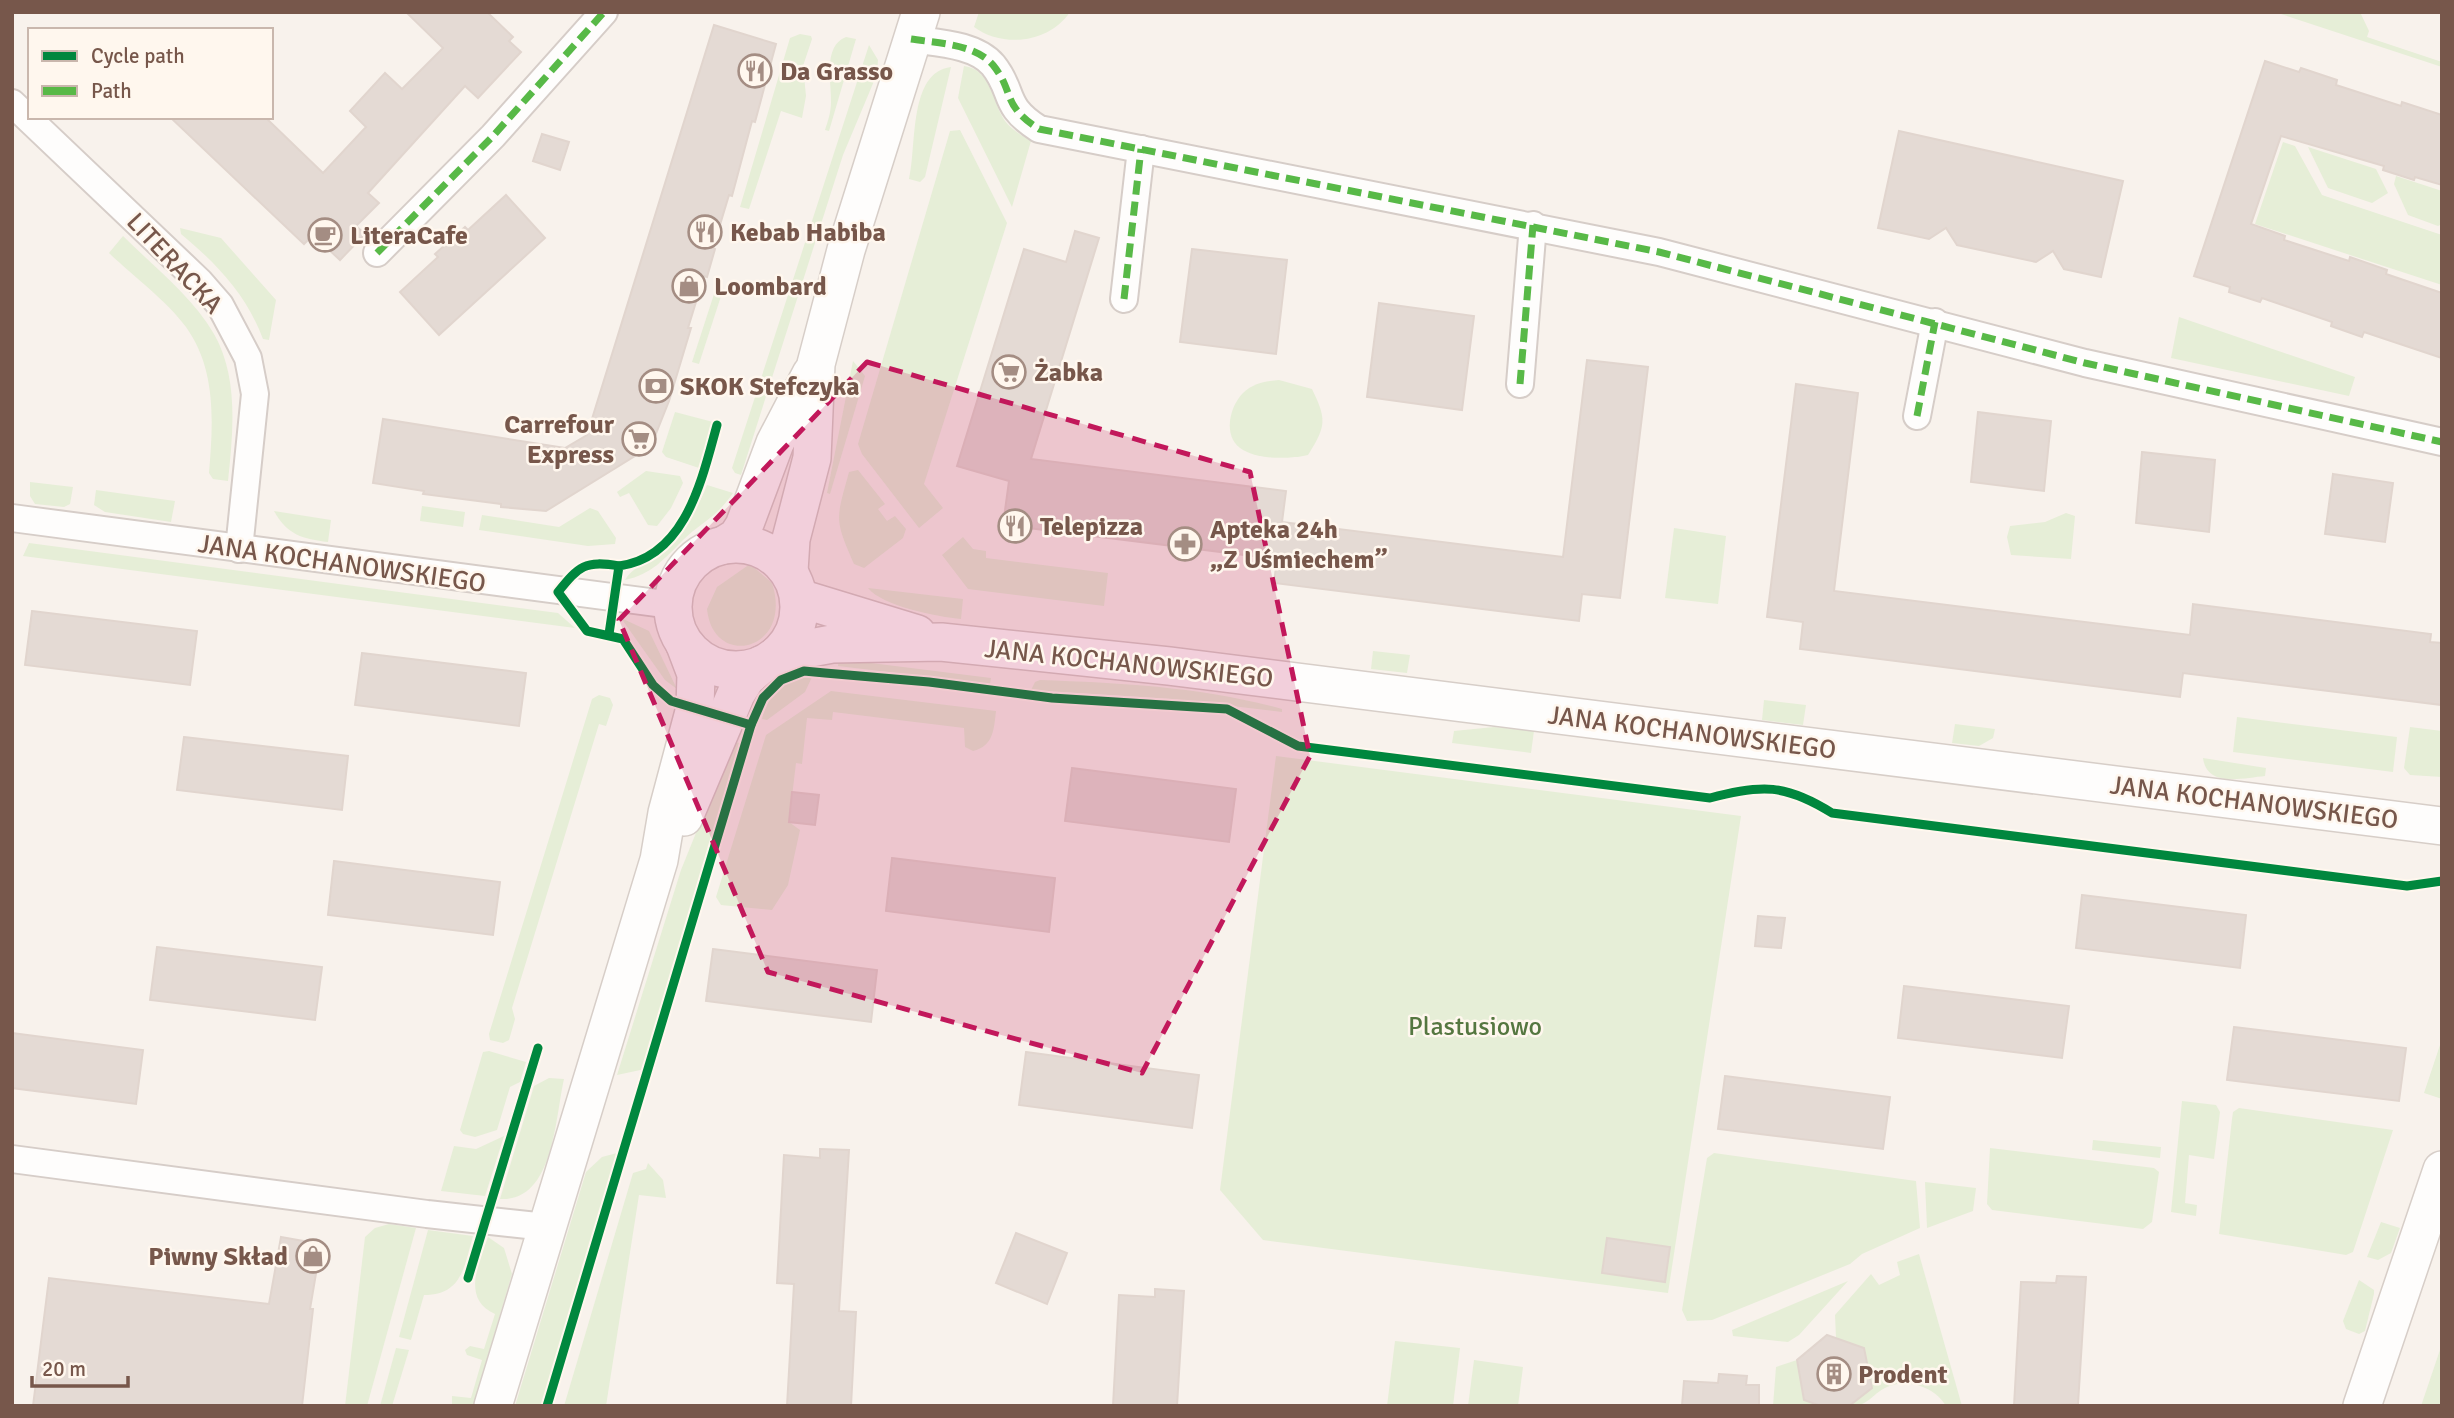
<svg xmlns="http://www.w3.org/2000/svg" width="2454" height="1418" viewBox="0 0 2454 1418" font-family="Signika,sans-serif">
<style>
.green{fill:#e6eed7}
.building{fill:#e4dad4;stroke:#e1d5ce;stroke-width:2}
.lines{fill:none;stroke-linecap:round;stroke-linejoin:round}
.street-casing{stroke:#d6cdc8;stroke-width:30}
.secondary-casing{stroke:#d7cec8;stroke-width:40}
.street{stroke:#fefdfc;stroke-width:26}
.secondary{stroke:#fefdfc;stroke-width:37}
.quiet{stroke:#58b947;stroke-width:7;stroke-dasharray:14 7;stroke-linecap:butt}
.cycleway-casing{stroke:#fff7ee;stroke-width:13}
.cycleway{stroke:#00873e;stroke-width:9}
.marked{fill:#c2185b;fill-opacity:0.2;stroke:#c2185b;stroke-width:5;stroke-dasharray:14 9;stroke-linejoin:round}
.labels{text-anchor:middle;stroke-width:5;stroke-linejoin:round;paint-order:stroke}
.poi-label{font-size:26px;font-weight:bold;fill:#77574b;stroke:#fff7ee;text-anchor:start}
.street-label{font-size:26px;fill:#77574b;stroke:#fff7ee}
.park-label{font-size:26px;fill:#557740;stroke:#fff7ee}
</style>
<rect width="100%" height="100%" fill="#f8f2ec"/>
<!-- green -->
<g class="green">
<path d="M 979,12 L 1070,12 C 1050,42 1004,49 974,27 Z"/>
<polygon points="2360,12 2369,31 2367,37 2442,62 2442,67 2278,13"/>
<polygon points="800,34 811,36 812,39 803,66 806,96 802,118 781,111 749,209 740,207 790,38"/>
<path d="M 846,37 L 856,39 L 829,131 L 825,130 C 828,121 831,112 831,102 C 832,84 822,46 846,37 Z"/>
<polygon points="869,45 878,60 877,74 843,155 741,475 735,473 732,468"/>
<path d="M 964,66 C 991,69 992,102 1005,121 C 1012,130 1021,135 1031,141 L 1012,207 L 958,98 Z"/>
<path d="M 951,67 L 925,177 L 920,182 L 909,179 C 917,147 908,72 951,67 Z"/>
<polygon points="960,130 1007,223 924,484 943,508 919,528 862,454 858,444 950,131"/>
<polygon points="2283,142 2295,146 2322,195 2442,235 2442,285 2255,224"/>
<polygon points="2308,147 2376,169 2388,193 2372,203 2328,188"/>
<polygon points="2396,176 2442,191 2442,224 2438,226 2408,215 2394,184"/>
<path d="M 180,228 L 221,238 L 276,300 L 269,340 L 263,339 C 246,294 217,264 181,234 Z"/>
<path d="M 123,236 C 153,266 192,296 214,334 C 239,378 233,433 228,481 L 213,479 L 209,473 C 213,424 217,370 186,327 C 167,301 132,275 109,253 Z"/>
<polygon points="715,291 722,293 699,364 692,362"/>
<polygon points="2179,317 2355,377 2349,396 2171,358"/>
<polygon points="853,361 865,376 830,494 827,493"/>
<path d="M 1279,380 L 1312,389 C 1327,420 1326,426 1308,455 C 1289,459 1261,460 1243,450 C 1222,438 1229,407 1243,393 C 1253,383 1266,381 1279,380 Z"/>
<polygon points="675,412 713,422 699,468 666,457 662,452"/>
<path d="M 858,470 L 885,504 L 878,509 L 887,521 L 895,516 L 906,529 L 903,538 L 864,568 L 854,564 C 834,518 836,520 849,472 Z"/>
<polygon points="646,471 680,476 683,483 671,508 657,526 648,525 629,493 620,497 617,492"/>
<polygon points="30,482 73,487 70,504 64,507 35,504 30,496"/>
<path d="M 707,485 L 733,493 C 715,519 701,522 682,541 C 663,560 652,574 625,580 C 632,568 645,564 655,556 C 681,536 695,515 707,485 Z"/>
<polygon points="96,490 175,501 171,522 105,512 94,505"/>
<polygon points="422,506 465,512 463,527 420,521"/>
<polygon points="590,508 598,511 616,538 615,544 588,546 479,530 482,515 559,527"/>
<path d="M 274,511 L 331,520 L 328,542 C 303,539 287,535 274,511 Z"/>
<polygon points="2066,513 2075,516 2071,559 2011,555 2007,537 2010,526 2045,522"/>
<polygon points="1674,528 1726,536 1718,604 1665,598"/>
<polygon points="963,537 973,549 986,551 986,558 1108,573 1104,606 968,589 942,555"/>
<polygon points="29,543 558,613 575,628 23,556"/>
<path d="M 750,564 L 772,583 C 794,651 713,670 707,609 L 717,587 Z"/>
<path d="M 868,588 L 963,599 L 961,619 C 938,617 882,606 868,588 Z"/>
<polygon points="621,618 649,631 677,689 665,680"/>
<polygon points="1373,651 1410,655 1407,673 1371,669"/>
<polygon points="839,659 991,678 990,684 838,666"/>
<path d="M 812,677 L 805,692 L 767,720 L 762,719 C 768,693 785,678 812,677 Z"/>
<path d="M 1040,680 C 1123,683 1202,687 1282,709 L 1282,712 L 1173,699 L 1031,690 L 1035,682 Z"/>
<path d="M 831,691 L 996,711 C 994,728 994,746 973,751 L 965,747 L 964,728 L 833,712 L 832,720 L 807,718 L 802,764 L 796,763 L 789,822 L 800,830 L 788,885 L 772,910 L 721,905 L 716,897 L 766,735 Z"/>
<polygon points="599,695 610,698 613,705 606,726 599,724 512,1008 515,1019 509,1040 503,1043 490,1040 489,1034 592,699"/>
<polygon points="1764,700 1806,705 1803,725 1762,720"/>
<polygon points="2237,717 2397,737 2393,772 2233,752"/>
<polygon points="1955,724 1995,729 1993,738 1979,746 1952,743"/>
<polygon points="1494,727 1534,731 1531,753 1452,743 1454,731"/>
<polygon points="2410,727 2442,731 2442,777 2410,775 2404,768"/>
<polygon points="733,741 742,744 645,1069 617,1075 681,870"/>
<polygon points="1276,756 1741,816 1668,1293 1263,1240 1220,1190"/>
<path d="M 2203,758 L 2266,768 L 2265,776 C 2243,778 2207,788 2203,758 Z"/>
<polygon points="2442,1039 2442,1099 2424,1093"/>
<polygon points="489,1051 526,1062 520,1082 510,1087 497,1130 475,1137 463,1134 460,1130 483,1052"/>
<path d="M 549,1078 L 564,1079 C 555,1118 554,1202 500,1199 L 534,1086 Z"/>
<polygon points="2182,1101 2216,1105 2220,1112 2214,1159 2189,1155 2185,1203 2197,1205 2196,1216 2171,1212"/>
<polygon points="2239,1108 2393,1130 2353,1252 2346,1255 2219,1234 2232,1119 2233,1112"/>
<polygon points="504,1136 485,1196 441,1191 454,1146 476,1149"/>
<polygon points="2093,1140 2161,1147 2160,1158 2092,1150"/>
<polygon points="1990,1148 2154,1168 2159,1172 2152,1222 2143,1229 1992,1210 1987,1204"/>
<polygon points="617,1153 542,1406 515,1406 586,1172 602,1157"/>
<polygon points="1714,1153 1916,1181 1920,1228 1862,1254 1850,1264 1712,1320 1687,1321 1682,1310 1707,1158"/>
<polygon points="648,1163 663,1180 666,1198 639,1195 606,1406 564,1406 633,1173 646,1169"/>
<polygon points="1925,1182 1976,1188 1973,1211 1927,1228"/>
<polygon points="2381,1222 2400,1228 2391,1253 2378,1260 2367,1257"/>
<polygon points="389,1224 416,1228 367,1406 345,1406 365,1237 375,1228"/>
<path d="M 428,1230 L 473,1236 C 464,1267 462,1295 424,1295 L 411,1340 L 399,1337 Z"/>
<path d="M 488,1237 L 504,1248 L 512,1274 L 473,1406 L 452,1404 L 452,1396 L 471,1398 L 482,1360 L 467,1355 L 465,1350 L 470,1346 L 484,1349 L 495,1314 C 461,1299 479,1263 488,1237 Z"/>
<path d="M 1919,1254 L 1962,1406 L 1946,1406 C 1935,1387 1908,1378 1887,1387 C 1870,1395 1870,1406 1849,1406 L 1872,1387 L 1864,1348 L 1836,1338 L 1835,1315 L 1871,1274 L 1879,1285 L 1900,1275 L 1897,1262 Z"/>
<polygon points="2359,1280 2374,1290 2374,1294 2365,1331 2359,1334 2346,1329 2343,1321"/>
<polygon points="1848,1281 1799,1335 1788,1342 1733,1336 1732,1330"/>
<polygon points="1395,1341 1460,1348 1453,1406 1387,1406"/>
<polygon points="2442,1344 2442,1406 2421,1406"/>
<polygon points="396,1348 409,1350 392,1406 380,1406"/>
<polygon points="1474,1360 1523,1367 1518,1406 1468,1406"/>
<polygon points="1797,1360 1821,1406 1773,1406 1776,1367"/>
</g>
<!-- building -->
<g class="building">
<polygon points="406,12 487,12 513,37 509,41 521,52 478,98 465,86 368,193 379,203 356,226 365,234 340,260 313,235 304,244 170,117 265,117 323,173 366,127 350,111 385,73 402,89 443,48"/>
<polygon points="714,25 776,44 755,122 752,121 732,196 729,195 713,248 715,249 707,277 704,276 688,328 691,328 669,401 651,446 546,511 501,507 501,504 423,494 424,491 373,483 383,419 565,448 587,435"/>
<polygon points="2265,61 2299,72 2301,68 2337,80 2336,85 2401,106 2402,102 2442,115 2442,185 2415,177 2414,180 2383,170 2384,166 2281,136 2251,224 2285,236 2284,240 2349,261 2350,257 2387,270 2386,274 2442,293 2442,358 2364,332 2362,337 2331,326 2332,322 2262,298 2260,302 2229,292 2230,287 2194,276"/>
<polygon points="1899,131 2123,181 2101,277 2064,269 2053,251 2036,262 1957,245 1946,228 1929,239 1878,228"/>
<polygon points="542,134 569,142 560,170 533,161"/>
<polygon points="506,195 545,238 439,335 400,292 438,257 435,254 465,227 468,230"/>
<polygon points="1075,231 1099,238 1031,459 1286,491 1282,522 1563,557 1587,360 1648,367 1620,598 1582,594 1579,621 1274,583 1277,559 1003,525 1009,481 957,466 1024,249 1066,262"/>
<polygon points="1192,249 1287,260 1276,354 1180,342"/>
<polygon points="1379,303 1474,316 1462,410 1367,397"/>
<polygon points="1796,384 1858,393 1834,591 2190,635 2193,604 2431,634 2430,642 2442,643 2442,705 2183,673 2180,697 1800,649 1803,622 1767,617"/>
<polygon points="1978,412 2051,421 2044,491 1971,482"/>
<polygon points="2142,452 2215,460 2209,532 2136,523"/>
<polygon points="2333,474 2393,483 2385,542 2325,534"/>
<polygon points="32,611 197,631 190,685 25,665"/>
<polygon points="362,653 526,673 519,726 355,705"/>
<polygon points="184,737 348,756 342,810 177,790"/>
<polygon points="1072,768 1236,789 1229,842 1065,821"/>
<polygon points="792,792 819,795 815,825 789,822"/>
<polygon points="892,858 1055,878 1049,932 886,911"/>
<polygon points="334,861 500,882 493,935 328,915"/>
<polygon points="2082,895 2246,915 2240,968 2076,948"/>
<polygon points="1758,916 1785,918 1781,948 1755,946"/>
<polygon points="157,947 322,967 315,1020 150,1000"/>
<polygon points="713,949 877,970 871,1022 706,1001"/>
<polygon points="1904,986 2069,1006 2062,1058 1898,1038"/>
<polygon points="2234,1027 2406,1048 2399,1101 2227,1080"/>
<polygon points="12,1033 143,1050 136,1104 12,1088"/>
<polygon points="1026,1052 1199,1075 1192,1128 1019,1105"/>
<polygon points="1725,1076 1890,1097 1883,1149 1718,1129"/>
<polygon points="820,1149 849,1150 839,1311 856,1312 851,1406 787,1406 794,1284 777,1283 784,1155 820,1158"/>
<polygon points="1016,1233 1067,1253 1047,1304 996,1283"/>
<polygon points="281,1237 321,1244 310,1309 313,1309 302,1406 33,1406 49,1278 269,1304"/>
<polygon points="1607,1238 1670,1247 1665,1282 1602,1273"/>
<polygon points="2057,1276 2086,1277 2078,1404 2014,1406 2021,1282 2056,1283"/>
<polygon points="1155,1289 1184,1291 1177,1406 1113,1406 1119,1295 1155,1297"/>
<polygon points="1827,1335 1864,1348 1872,1388 1849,1406 1821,1406 1804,1400 1797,1360"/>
<polygon points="1719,1374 1747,1376 1746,1385 1759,1385 1759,1406 1682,1406 1684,1381 1718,1383"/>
</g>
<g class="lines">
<defs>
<g id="street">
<path d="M 911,39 C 937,43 975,44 993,65 C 1015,92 1001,105 1039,129 L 1659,252 L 2085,363 L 2442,442"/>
<polyline points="12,103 200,282 220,305 248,358 255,394 239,549"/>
<polyline points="377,253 493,136 604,12"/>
<polyline points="1124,299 1141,149"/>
<polyline points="1520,384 1533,225"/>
<polyline points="1917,416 1935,322"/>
<polyline points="12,518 672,605"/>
<polyline points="12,1159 427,1214 546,1227"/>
</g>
<g id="secondary">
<circle cx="736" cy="607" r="63"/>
<polyline points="724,545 737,537 744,526 775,443 811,374"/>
<polyline points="789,571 791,539 812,458 816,364 846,250 921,12"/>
<polyline points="799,598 917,634"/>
<polyline points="778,654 832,644 941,642 1169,666 2442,826"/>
<polyline points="684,817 736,694 746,678 761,665"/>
<polyline points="493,1406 659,860 667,813 695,708 696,674 685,645"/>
<polyline points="2362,1406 2442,1170"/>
</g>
</defs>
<!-- street casing -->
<use href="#street" class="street-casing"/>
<!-- secondary casing -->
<use href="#secondary" class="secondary-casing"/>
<!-- street -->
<use href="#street" class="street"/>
<!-- secondary -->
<use href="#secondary" class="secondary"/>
<!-- quiet -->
<g class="quiet">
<path d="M 911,39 C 937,43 975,44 993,65 C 1015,92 1001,105 1039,129 L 1659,252 L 2085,363 L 2442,442"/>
<polyline points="377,253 493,136 604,12"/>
<polyline points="1124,299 1141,149"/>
<polyline points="1520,384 1533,225"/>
<polyline points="1917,416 1935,322"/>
</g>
<defs>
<g id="cycleway">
<path d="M 619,566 C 585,560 579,566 558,592 L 587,631 L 623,639 L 653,685 L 671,701 L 751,725"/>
<path d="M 609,634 L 619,566 C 686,557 702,479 717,425"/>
<polyline points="468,1278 538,1048"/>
<path d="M 547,1406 L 751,725 L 763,698 L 781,680 L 804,671 L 825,673 L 929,682 L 1052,698 L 1227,709 L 1298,746 L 1710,798 C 1761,784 1786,784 1832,813 L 2407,886 L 2442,881"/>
</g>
</defs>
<!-- cycleway casing -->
<use href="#cycleway" class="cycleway-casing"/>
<!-- cycleway -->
<use href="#cycleway" class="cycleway"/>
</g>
<!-- marked area -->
<path class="marked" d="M 867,362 L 1250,472 L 1310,756 L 1142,1073 L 768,972 L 619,620 Z"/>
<!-- icons -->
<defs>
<symbol id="restaurant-ring" viewBox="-11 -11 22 22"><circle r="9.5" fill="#fff7ee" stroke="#a48d83" stroke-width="1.5"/><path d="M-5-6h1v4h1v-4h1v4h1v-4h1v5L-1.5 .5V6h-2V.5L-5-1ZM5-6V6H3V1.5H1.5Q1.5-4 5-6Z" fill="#a48d83"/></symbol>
<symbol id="cafe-ring" viewBox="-11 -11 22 22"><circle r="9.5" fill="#fff7ee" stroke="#a48d83" stroke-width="1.5"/><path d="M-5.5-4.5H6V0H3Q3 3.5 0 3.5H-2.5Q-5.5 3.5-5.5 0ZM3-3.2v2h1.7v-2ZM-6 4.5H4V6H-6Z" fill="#a48d83"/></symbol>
<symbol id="shop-ring" viewBox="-11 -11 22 22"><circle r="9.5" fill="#fff7ee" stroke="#a48d83" stroke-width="1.5"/><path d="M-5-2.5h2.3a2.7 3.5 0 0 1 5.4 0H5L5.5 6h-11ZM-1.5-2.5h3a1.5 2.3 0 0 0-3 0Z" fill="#a48d83"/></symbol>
<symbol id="supermarket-ring" viewBox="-11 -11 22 22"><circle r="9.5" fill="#fff7ee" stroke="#a48d83" stroke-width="1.5"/><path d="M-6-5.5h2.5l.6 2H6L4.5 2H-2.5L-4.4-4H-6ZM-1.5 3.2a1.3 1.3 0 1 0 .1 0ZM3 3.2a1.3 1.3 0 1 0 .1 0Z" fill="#a48d83"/></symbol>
<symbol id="bank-ring" viewBox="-11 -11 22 22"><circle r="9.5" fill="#fff7ee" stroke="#a48d83" stroke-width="1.5"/><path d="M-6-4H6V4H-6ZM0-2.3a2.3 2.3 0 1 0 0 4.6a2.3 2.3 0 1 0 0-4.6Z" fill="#a48d83"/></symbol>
<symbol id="pharmacy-ring" viewBox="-11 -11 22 22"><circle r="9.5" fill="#fff7ee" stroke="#a48d83" stroke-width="1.5"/><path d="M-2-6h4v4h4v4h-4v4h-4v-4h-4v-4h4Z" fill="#a48d83"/></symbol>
<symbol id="building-ring" viewBox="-11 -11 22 22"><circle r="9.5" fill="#fff7ee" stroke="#a48d83" stroke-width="1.5"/><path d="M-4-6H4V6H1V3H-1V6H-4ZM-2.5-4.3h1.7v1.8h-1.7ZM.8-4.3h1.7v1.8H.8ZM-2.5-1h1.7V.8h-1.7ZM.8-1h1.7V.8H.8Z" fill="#a48d83"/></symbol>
</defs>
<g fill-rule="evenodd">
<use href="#restaurant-ring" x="736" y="52" width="38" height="38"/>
<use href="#restaurant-ring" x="686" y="213" width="38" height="38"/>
<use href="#cafe-ring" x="306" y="216" width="38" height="38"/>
<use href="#shop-ring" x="670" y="267" width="38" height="38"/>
<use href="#supermarket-ring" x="990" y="353" width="38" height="38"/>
<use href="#bank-ring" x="637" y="367" width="38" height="38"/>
<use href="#supermarket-ring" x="620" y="420" width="38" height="38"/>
<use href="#restaurant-ring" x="996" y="507" width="38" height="38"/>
<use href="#pharmacy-ring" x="1166" y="525" width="38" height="38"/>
<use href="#shop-ring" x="294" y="1237" width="38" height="38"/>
<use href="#building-ring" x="1815" y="1355" width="38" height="38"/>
</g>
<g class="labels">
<!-- poi labels -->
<g class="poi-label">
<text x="780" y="80">Da Grasso</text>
<text x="730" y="241">Kebab Habiba</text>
<text x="350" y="244">LiteraCafe</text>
<text x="714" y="295">Loombard</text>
<text x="1034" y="381">Żabka</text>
<text x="680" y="395">SKOK Stefczyka</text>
<text x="614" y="433" text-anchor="end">Carrefour<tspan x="614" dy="30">Express</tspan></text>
<text x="1040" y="535">Telepizza</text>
<text x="1210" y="538">Apteka 24h<tspan x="1210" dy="30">„Z Uśmiechem”</tspan></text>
<text x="288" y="1265" text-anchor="end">Piwny Skład</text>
<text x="1858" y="1383">Prodent</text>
</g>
<!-- street labels -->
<g class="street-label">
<text transform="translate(175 263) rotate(47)" y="9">LITERACKA</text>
<text transform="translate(342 563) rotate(8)" y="9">JANA KOCHANOWSKIEGO</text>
<text transform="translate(1129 663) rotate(6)" y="9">JANA KOCHANOWSKIEGO</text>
<text transform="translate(1692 732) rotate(7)" y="9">JANA KOCHANOWSKIEGO</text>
<text transform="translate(2254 802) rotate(7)" y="9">JANA KOCHANOWSKIEGO</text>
</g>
<!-- park labels -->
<g class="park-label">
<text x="1475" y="1035">Plastusiowo</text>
</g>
</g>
<!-- border -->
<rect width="2454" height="1418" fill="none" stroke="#77574b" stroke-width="28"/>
<!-- legend -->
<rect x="28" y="28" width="245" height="91" fill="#fff7ee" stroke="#c9b7ad" stroke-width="2"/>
<rect x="42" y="51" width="35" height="10" fill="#00873e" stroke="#c9b7ad" stroke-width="2"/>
<text x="91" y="63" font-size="21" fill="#77574b">Cycle path</text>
<rect x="42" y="86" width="35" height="10" fill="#58b947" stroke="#c9b7ad" stroke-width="2"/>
<text x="91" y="98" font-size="21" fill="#77574b">Path</text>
<!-- scale -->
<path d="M32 1376v10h96v-10" fill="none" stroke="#77574b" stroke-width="3.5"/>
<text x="42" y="1376" font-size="21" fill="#77574b" stroke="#fff7ee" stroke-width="5" paint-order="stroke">20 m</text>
</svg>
